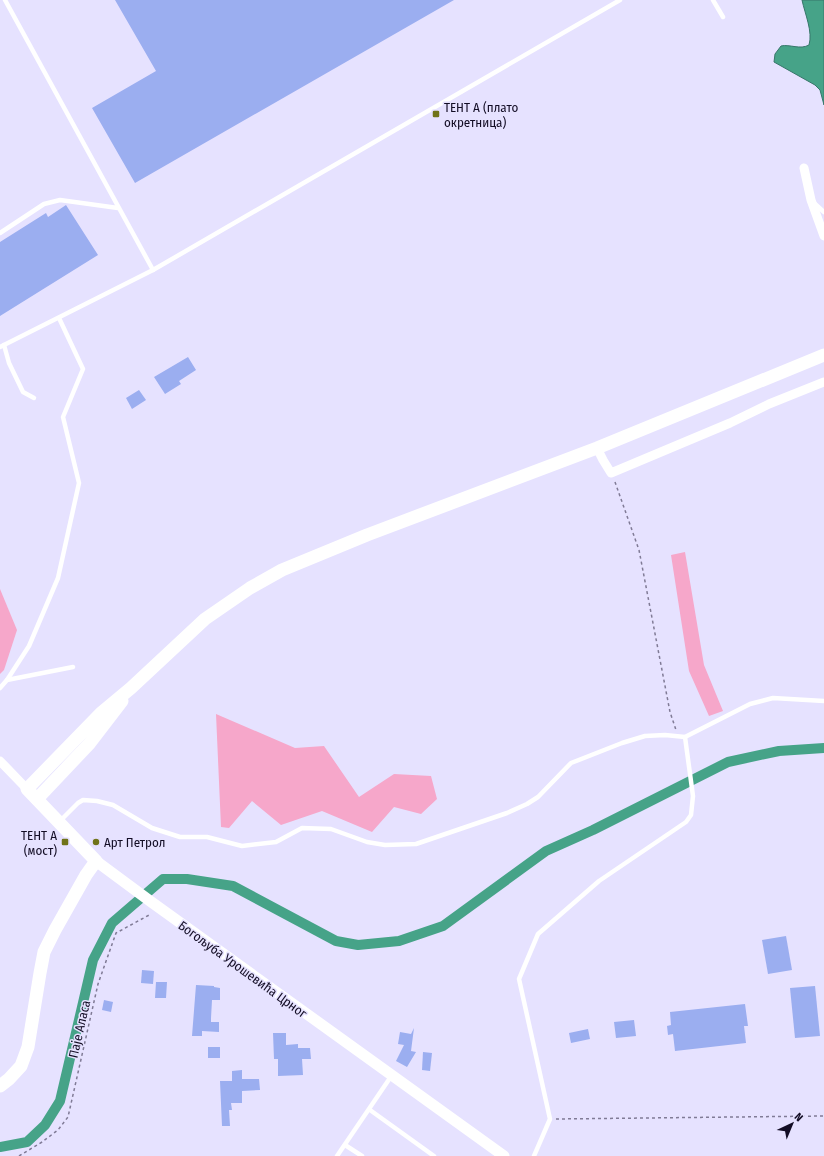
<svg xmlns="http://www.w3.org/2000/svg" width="824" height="1156" viewBox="0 0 824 1156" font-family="'Fira Sans Condensed',sans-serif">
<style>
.green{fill:#f6a7ca}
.water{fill:#46a388;stroke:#37766a}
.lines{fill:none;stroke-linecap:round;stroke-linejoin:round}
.canal{stroke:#46a388;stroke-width:10}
.building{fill:#9baef0}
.path{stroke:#807b96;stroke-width:1.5;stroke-dasharray:3 3;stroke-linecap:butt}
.service{stroke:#fff;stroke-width:4.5}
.minor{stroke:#fff;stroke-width:9}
.tertiary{stroke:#fff;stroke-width:11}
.secondary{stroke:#fff;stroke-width:13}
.poi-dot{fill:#707319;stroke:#e6e2ff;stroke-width:1.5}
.labels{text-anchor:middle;stroke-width:3;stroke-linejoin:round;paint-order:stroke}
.poi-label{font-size:13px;fill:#130d25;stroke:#e6e2ff;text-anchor:start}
.street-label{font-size:13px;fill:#130d25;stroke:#e6e2ff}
</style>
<rect width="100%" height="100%" fill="#e6e2ff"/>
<!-- green -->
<g class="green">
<polygon points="685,552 704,665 723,711 709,716 689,671 671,555"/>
<polygon points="0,589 17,630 4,670 0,674"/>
<polygon points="216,714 295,748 324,746 359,797 394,774 431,776 437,799 421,814 394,807 372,832 322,811 281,825 252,801 229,828 221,827"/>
</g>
<!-- water -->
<path class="water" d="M 802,0 L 824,0 L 824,105 L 820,90 L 815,85 L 774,62 L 775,54 L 781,46 C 790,44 800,50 809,45 C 813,32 805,14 802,0 Z"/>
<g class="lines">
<!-- canal -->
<polyline class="canal" points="0,1147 27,1142 45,1125 60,1101 93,960 112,923 163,879 187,879 233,886 336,941 358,945 399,941 443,926 546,851 593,830 728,762 779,751 824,748"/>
</g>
<!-- building -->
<g class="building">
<polygon points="115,0 454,0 135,183 92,108 156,71"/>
<polygon points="66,205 98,255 0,316 0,242 46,213 48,217"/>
<polygon points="188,357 196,370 179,381 181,384 165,394 154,377"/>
<polygon points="139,390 146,400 132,409 126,398"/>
<polygon points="786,936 792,970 768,974 762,940"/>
<polygon points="142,970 154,971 153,984 141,983"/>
<polygon points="156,982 167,982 166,998 155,998"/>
<polygon points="196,985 214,986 214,987 220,988 220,1000 212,1000 211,1018 211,1022 219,1022 219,1032 202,1031 202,1036 192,1036"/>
<polygon points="815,986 820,1036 795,1038 790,988"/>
<polygon points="104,1000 113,1002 111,1012 102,1010"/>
<polygon points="745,1004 748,1026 744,1026 746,1043 675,1051 673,1034 668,1035 667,1026 671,1025 670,1012"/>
<polygon points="634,1020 636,1036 616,1038 614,1022"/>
<polygon points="414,1028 411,1051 416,1052 407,1067 396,1061 404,1045 398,1044 400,1032 411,1034"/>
<polygon points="588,1029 590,1039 571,1043 569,1033"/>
<polygon points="273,1033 286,1033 286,1045 298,1044 298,1048 310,1048 311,1059 302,1059 303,1075 278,1076 278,1059 274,1059"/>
<rect x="208" y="1047" width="12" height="11"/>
<polygon points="423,1052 432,1053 430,1071 422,1070"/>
<polygon points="242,1070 242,1079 259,1079 260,1090 242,1091 242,1103 231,1103 232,1110 229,1110 230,1126 222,1126 220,1081 232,1081 232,1071"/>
</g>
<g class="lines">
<!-- path -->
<g class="path">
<polyline points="615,482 639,550 670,712 676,730"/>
<polyline points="556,1119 824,1116"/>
<polyline points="19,1156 42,1142 58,1130 68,1117 98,984 116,933 151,914"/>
</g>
<!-- service -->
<g class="service">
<polyline points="5,0 153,270"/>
<polyline points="713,0 723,17"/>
<polyline points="814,203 824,212"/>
<polyline points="0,233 44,204 60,200 118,208"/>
<polyline points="4,345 9,363 23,392 34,398"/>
<polyline points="0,347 153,270 620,0"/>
<polyline points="7,680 29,646 58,578 79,483 63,417 83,369 59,318"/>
<polyline points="0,688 7,680 73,667"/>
<polyline points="60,821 78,803 83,800 97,801 113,805 152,828 180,837 207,837 242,846 276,842 302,828 331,829 367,842 385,845 416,844 507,813 527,804 538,797 571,763 622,743 645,736 665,735 685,737 750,704 773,698 824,701"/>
<polyline points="370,1110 434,1156"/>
<polyline points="345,1145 362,1156"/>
<polyline points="337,1156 392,1075"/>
<polyline points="534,1156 550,1119 519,979 538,934 599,881 686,822 691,815 693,796 685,737"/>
</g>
<!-- minor -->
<g class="minor">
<polyline points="804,168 811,200 824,236"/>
<polyline points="597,448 603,460 611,473 730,423 769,404 824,382"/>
<polyline points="0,761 27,789"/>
</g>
<!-- tertiary -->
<polyline class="tertiary" points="96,861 150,901 504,1156"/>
<!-- secondary -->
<g class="secondary">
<polyline points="37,799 89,744 122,701"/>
<polyline points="0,1086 9,1079 21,1066 28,1047 40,973 44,952 55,930 86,875 96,861 27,789 101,713 131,688 205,619 250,588 282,570 367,535 597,448 824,355"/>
</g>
</g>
<!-- markers -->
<g class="poi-dot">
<rect x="432" y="110" width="8" height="8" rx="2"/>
<rect x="61" y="838" width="8" height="8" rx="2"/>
<circle cx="96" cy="842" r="4"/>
</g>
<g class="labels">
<!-- poi labels -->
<g class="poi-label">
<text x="444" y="112">ТЕНТ А (плато<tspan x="444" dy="15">окретница)</tspan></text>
<text x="57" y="840" text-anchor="end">ТЕНТ А<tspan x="57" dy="15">(мост)</tspan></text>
<text x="104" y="847">Арт Петрол</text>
</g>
<!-- street labels -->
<g class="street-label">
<text transform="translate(243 969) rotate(36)" y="5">Богољуба Урошевића Црног</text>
<text transform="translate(79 1029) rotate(-77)" y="5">Паје Аласа</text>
</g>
</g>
<!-- north arrow -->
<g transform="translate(792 1124) rotate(44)" stroke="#e6e2ff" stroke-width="3" paint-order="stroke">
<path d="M0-3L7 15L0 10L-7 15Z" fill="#130d25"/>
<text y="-6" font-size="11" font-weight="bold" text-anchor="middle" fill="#130d25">N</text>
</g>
</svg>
